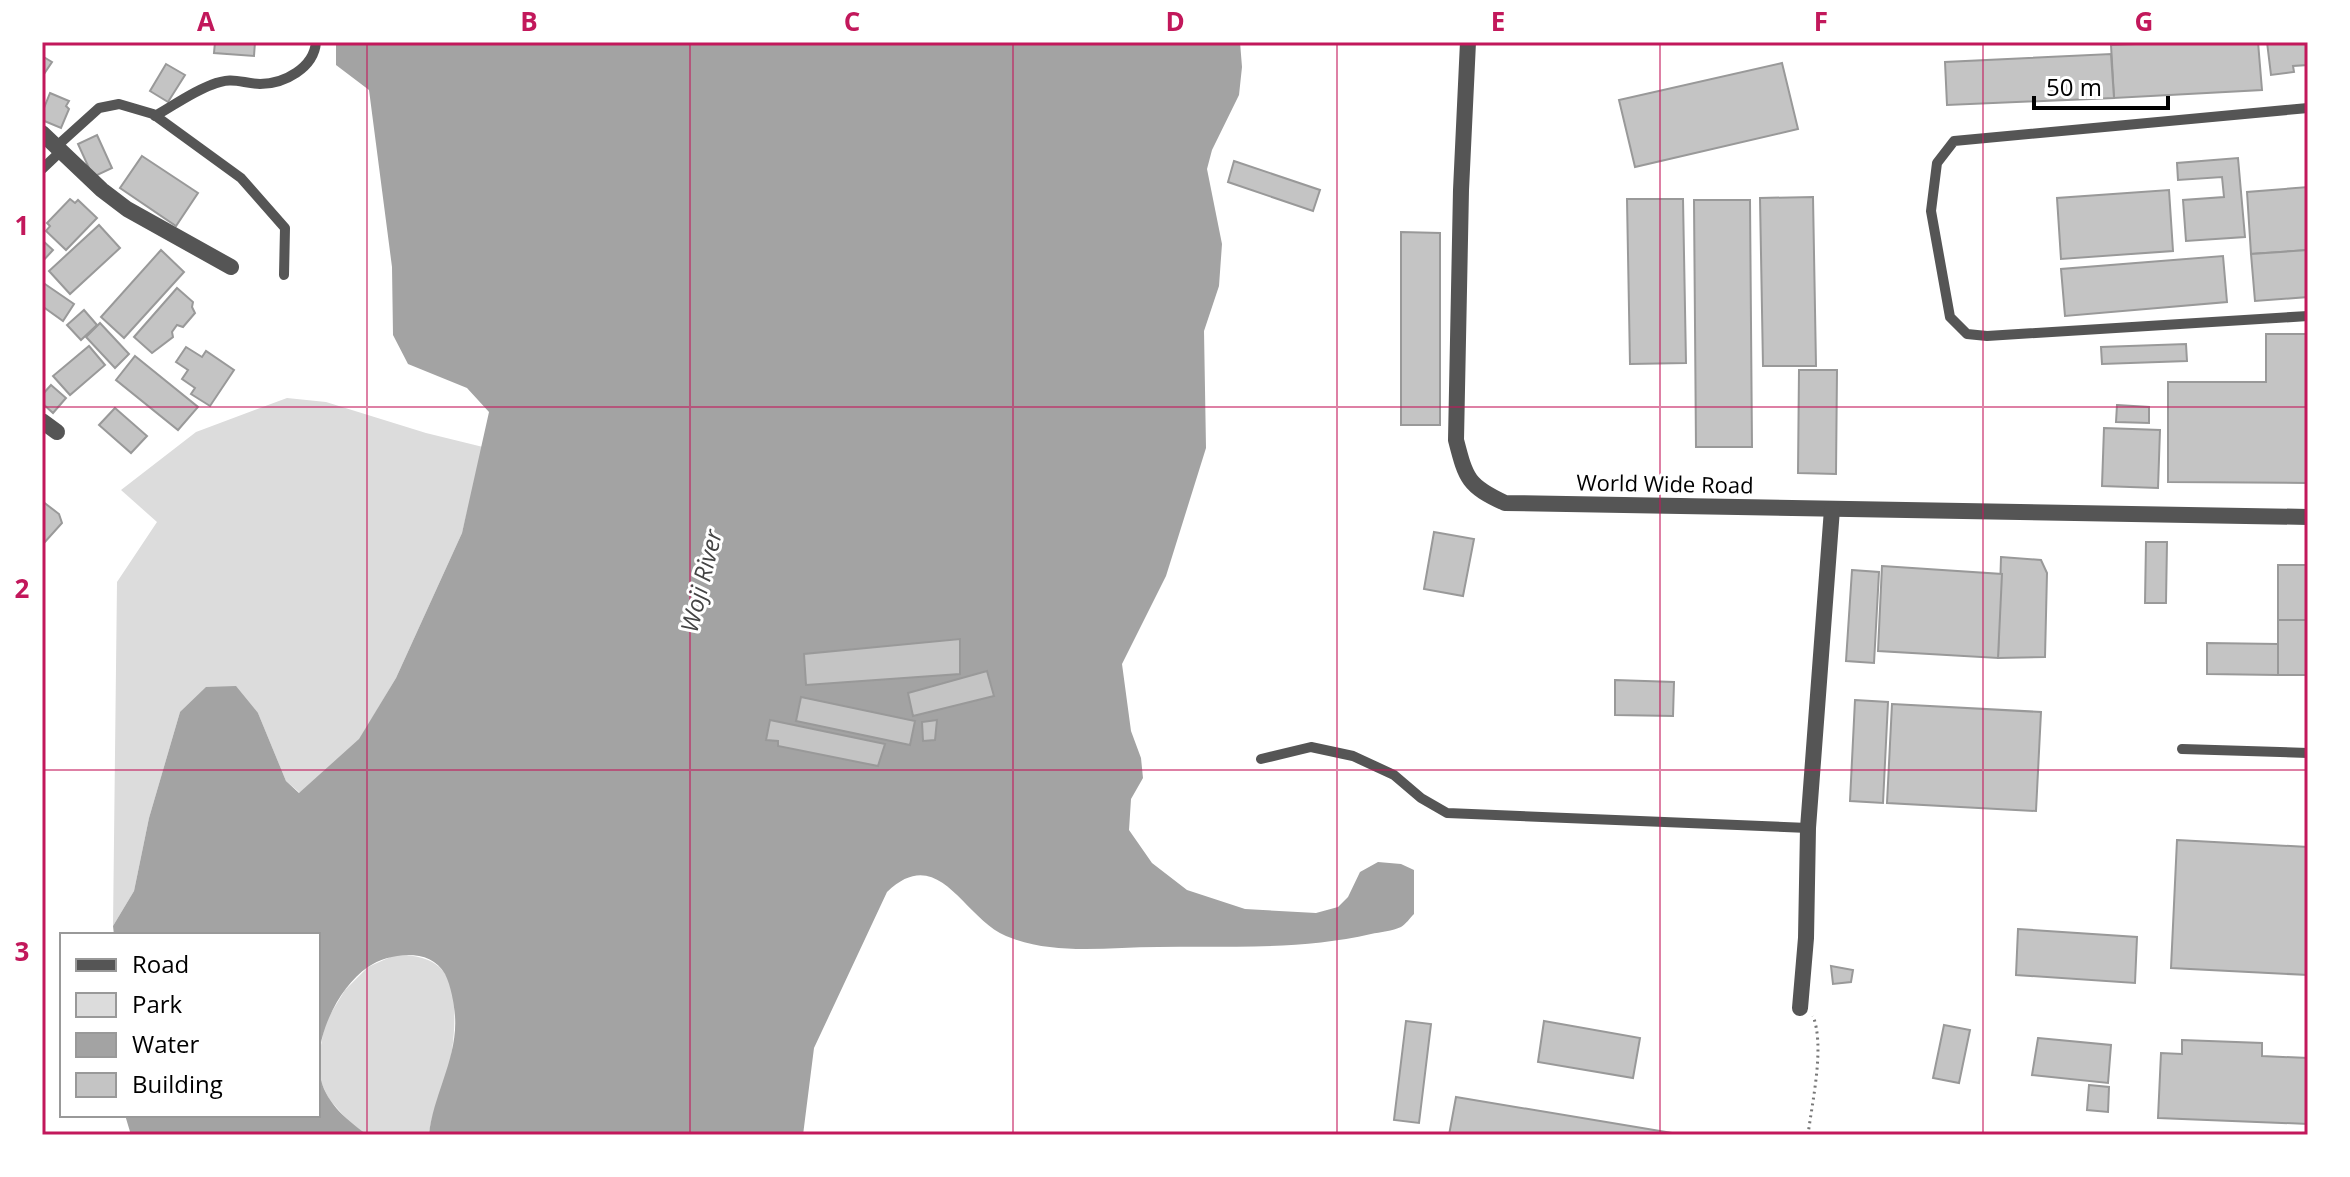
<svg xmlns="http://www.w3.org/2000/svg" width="2350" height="1177" viewBox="0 0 2350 1177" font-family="'Open Sans',sans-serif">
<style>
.green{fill:#dcdcdc}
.water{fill:#a3a3a3}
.building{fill:#c4c4c4;stroke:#999;stroke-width:2}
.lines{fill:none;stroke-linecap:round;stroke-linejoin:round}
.path{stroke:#777;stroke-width:3;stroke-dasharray:2 4;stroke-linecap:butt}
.service{stroke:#555;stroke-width:10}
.minor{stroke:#555;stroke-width:16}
.grid{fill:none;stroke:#c2185b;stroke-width:2;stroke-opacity:0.55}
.labels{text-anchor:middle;stroke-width:6;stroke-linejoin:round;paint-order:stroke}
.street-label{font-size:22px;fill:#000;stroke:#fff}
.water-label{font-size:24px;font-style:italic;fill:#444;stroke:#fff}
.neatline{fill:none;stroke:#c2185b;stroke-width:3}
.grid-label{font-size:26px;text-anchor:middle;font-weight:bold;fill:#c2185b}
</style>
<rect width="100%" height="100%" fill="#fff"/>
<!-- green -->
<g class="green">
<polygon points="287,398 326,402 426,433 483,447 462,533 396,678 359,740 300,793 286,781 258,713 180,712 149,818 134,891 113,926 117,582 157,522 121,490 196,432"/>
<path d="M 397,954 C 414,956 432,957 443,971 C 461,992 454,1050 447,1075 C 441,1096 431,1113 429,1135 L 368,1135 L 350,1123 L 329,1099 L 320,1080 L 319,1056 L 325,1023 L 345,990 L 368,967 Z"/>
</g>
<!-- water -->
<path class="water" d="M 336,42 L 1240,42 L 1242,67 L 1239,95 L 1212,150 L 1207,169 L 1222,244 L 1219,286 L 1204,331 L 1206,448 L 1166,576 L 1122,664 L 1131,731 L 1141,758 L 1143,778 L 1131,799 L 1129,830 L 1152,863 L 1187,890 L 1245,909 L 1316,913 L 1338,907 L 1348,897 L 1360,872 L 1378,862 L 1401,864 L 1414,870 L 1414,914 C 1410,918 1406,924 1401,927 C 1393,931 1380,932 1371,934 C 1302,950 1229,946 1158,947 C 1108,947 1053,956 1006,936 C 963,918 939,842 887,892 L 814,1048 L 803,1135 L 429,1135 C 433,1095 458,1058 455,1016 C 454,1003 451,986 445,974 C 430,947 389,953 368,967 C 337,988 311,1043 321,1080 C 327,1104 349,1122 368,1135 L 131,1135 L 125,1115 L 318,1115 L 318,935 L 114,935 L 113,926 L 134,891 L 149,818 L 180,712 L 206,687 L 236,686 L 258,713 L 286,781 L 299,793 L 359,739 L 396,678 L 462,533 L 489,412 L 467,388 L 408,364 L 393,335 L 392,267 L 369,90 L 336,65 Z"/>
<!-- building -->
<g class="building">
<polygon points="215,42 255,42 254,56 214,53"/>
<polygon points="2184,42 2258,42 2262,90 2114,98 2111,45"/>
<polygon points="2267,42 2308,42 2308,65 2293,66 2294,72 2271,75"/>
<polygon points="2111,54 2114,98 1947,105 1945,62"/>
<polygon points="42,56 52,62 42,77"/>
<polygon points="1782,63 1798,129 1635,167 1619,100"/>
<polygon points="166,64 185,75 168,102 150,91"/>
<polygon points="50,93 69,101 66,106 69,109 61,128 42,120 42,113"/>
<polygon points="97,135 112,168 93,177 78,144"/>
<polygon points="142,156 198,193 176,226 120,188"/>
<polygon points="2238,158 2245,237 2186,241 2183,200 2224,197 2222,177 2178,180 2177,163"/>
<polygon points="1234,161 1320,190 1313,211 1228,182"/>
<polygon points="2308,187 2308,250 2251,254 2247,192"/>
<polygon points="2169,190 2173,251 2061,259 2057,198"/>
<polygon points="1813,197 1816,366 1763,366 1760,198"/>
<polygon points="70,199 75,203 78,200 97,218 66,250 46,231 50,226 47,223"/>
<polygon points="1627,199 1683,199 1686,363 1630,364"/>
<polygon points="1694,200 1750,200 1752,447 1696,447"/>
<polygon points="99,225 120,248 70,294 49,271"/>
<polygon points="1401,232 1440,233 1440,425 1401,425"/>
<polygon points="42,240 53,250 42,262"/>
<polygon points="161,250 184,272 124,338 101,317"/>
<polygon points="2308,250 2308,297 2255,301 2251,254"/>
<polygon points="2223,256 2227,302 2065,316 2061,269"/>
<polygon points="42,282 74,304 63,321 42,306"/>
<polygon points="177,288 193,302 192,307 195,313 183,327 177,325 172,332 173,337 152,353 134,337"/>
<polygon points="84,310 97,325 81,340 67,325"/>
<polygon points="100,323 129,354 115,368 86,337"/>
<polygon points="2266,334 2308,334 2308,483 2168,482 2168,382 2266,382"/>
<polygon points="2186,344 2187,361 2102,364 2101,347"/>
<polygon points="89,346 105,365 70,395 53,376"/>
<polygon points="186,347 202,357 206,351 234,370 210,406 191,394 195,388 182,379 188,370 176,362"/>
<polygon points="135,356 198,407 178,430 116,380"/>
<polygon points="1799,370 1837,370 1836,474 1798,473"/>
<polygon points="51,385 66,398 53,413 42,403 42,395"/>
<polygon points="2117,405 2149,407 2149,423 2116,422"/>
<polygon points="115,408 147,436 131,453 99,425"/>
<polygon points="2104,428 2160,430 2158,488 2102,486"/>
<polygon points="42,501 59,514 62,523 44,543"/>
<polygon points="1434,532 1474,539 1463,596 1424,589"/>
<polygon points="2146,542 2167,542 2166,603 2145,603"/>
<polygon points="2001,557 2041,560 2047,573 2045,657 1998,658"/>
<rect x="2278" y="565" width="30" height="55"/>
<polygon points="1882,566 2002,574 1998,658 1878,651"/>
<polygon points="1852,570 1879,572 1874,663 1846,661"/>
<rect x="2278" y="620" width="30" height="55"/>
<polygon points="960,639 960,674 806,685 804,654"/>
<polygon points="2207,643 2278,644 2278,675 2207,674"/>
<polygon points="987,671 994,696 913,716 908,693"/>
<polygon points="1615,680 1674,682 1673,716 1615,715"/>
<polygon points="801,697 915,721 910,745 796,721"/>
<polygon points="1855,700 1888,702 1883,803 1850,801"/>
<polygon points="1892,704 2041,712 2036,811 1887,803"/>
<polygon points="770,720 885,744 878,766 778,746 778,741 766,740"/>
<polygon points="937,720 935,740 923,741 922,722"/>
<polygon points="2177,840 2308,847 2308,975 2171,968"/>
<polygon points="2018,929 2137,937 2135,983 2016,975"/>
<polygon points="1831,966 1853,970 1851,982 1833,984"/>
<polygon points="1406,1021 1431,1024 1419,1123 1394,1120"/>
<polygon points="1544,1021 1640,1038 1633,1078 1538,1062"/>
<polygon points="1944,1025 1970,1030 1959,1083 1933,1078"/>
<polygon points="2038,1038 2111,1045 2108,1083 2032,1075"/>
<polygon points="2182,1040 2262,1043 2262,1056 2308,1058 2308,1124 2158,1118 2161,1053 2182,1054"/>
<polygon points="2089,1085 2109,1087 2108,1112 2087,1110"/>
<polygon points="1456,1097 1684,1135 1449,1135"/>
</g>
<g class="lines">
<!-- path -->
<path class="path" d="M 1808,1135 C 1812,1102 1825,1047 1813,1016"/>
<!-- service -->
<g class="service">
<polyline points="2308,108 1954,141 1937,163 1931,211 1950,317 1967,334 1987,336 2308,316"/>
<path d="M 155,116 C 173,106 192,92 211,85 C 233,76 240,83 260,84 C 284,84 314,68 316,42"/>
<polyline points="58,145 99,108 119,104 153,114 241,178 285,228 284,275"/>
<polyline points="42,169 62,150"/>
<polyline points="2182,749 2308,753"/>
<polyline points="1261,759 1311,747 1353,756 1394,775 1421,798 1447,813 1808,828"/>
</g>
<!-- minor -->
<g class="minor">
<path d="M 1468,42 L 1461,190 L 1456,440 C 1466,479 1468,486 1505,503 L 2308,517"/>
<polyline points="42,133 102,190 127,209 231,267"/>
<polyline points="42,421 57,432"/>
<polyline points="1800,1008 1806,938 1808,828 1832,509"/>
</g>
</g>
<!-- grid -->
<path class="grid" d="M 367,42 L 367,1135M 690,42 L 690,1135M 1013,42 L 1013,1135M 1337,42 L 1337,1135M 1660,42 L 1660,1135M 1983,42 L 1983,1135M 42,407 L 2308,407M 42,770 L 2308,770"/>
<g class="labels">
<!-- street labels -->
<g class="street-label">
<text transform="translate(1665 484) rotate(1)" y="8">World Wide Road</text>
</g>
<!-- water labels -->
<g class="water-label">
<text transform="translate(702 581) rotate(-76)" y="8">Woji River</text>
</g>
</g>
<!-- border -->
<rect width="2350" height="1177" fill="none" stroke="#ffffff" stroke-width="88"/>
<!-- legend -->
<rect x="60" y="933" width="260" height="184" fill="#ffffff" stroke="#999999" stroke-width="2"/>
<rect x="76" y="959" width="40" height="12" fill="#555555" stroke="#999999" stroke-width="2"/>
<text x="132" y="973" font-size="24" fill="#000000">Road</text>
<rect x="76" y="993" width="40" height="24" fill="#dcdcdc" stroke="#999999" stroke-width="2"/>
<text x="132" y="1013" font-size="24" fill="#000000">Park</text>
<rect x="76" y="1033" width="40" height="24" fill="#a3a3a3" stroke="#999999" stroke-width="2"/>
<text x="132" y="1053" font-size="24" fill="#000000">Water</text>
<rect x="76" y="1073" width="40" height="24" fill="#c4c4c4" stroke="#999999" stroke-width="2"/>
<text x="132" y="1093" font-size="24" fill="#000000">Building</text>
<!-- scale -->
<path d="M2034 96v12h134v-12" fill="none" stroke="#000000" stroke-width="4"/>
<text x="2046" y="96" font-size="24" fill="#000000" stroke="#ffffff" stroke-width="6" paint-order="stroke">50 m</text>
<rect x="44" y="44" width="2262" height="1089" class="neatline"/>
<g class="grid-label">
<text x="206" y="31">A</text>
<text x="529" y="31">B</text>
<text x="852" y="31">C</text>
<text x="1175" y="31">D</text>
<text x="1498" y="31">E</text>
<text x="1821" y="31">F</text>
<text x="2144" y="31">G</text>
<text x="22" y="235">1</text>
<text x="22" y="598">2</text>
<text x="22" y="961">3</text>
</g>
</svg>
